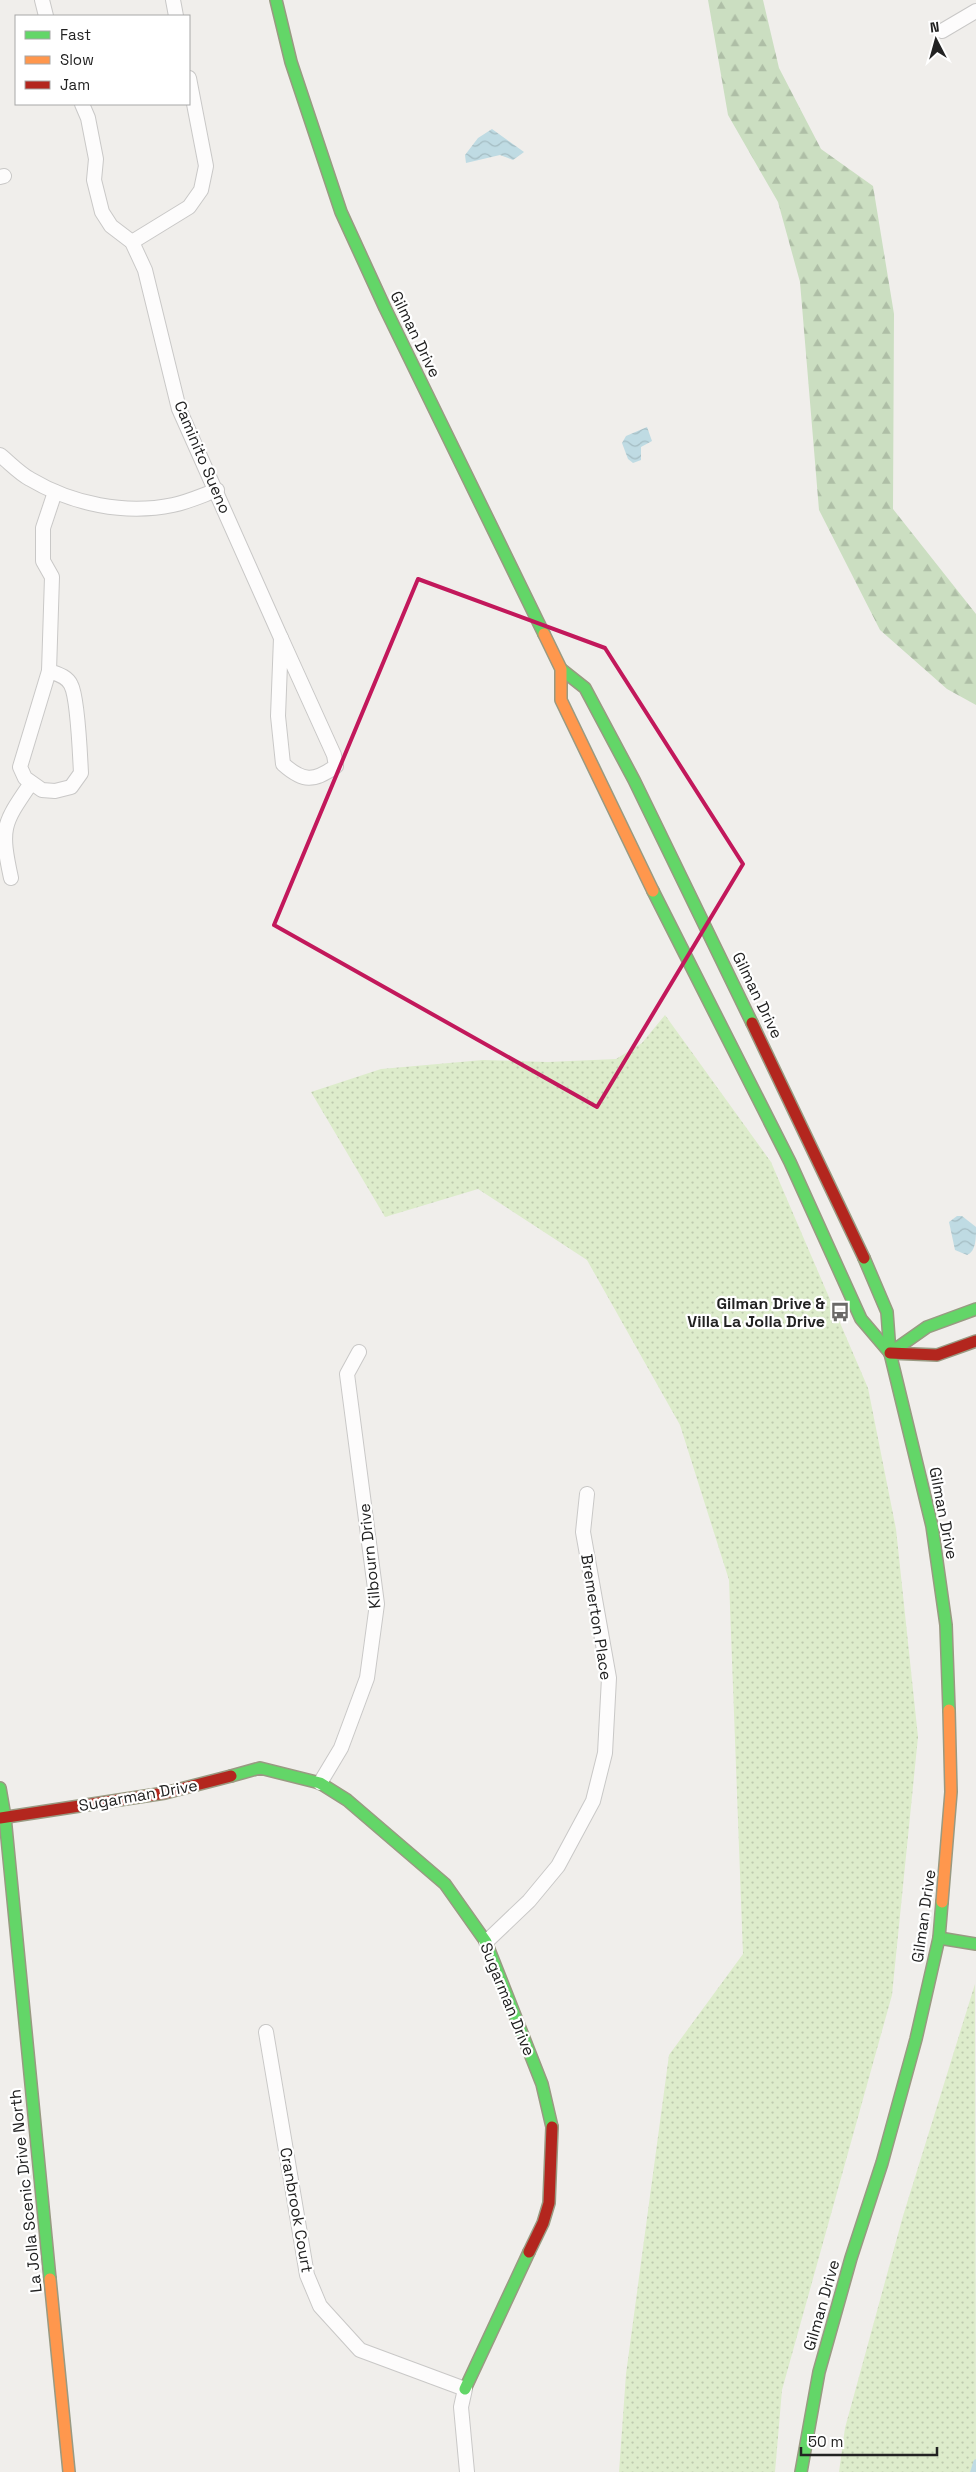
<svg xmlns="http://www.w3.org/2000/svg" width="976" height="2472" viewBox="0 0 976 2472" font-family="'Space Grotesk',sans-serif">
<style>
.grass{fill:url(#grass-dots)}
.forest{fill:url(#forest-firs)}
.water{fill:url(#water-waves)}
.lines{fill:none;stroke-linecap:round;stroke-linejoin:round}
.stream{stroke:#bfdbe3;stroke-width:5.5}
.street-casing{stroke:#c9c8c7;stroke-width:16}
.fast-casing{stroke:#999a82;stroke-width:14}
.slow-casing{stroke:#999a82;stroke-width:14}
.jam-casing{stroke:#999a82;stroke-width:14}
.street{stroke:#fdfcfc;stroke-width:14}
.fast{stroke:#63d668;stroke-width:11}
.slow{stroke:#ff974d;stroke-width:11}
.jam{stroke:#b3261e;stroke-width:11}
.marked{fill:none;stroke:#c2185b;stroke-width:4;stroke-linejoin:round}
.labels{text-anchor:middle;stroke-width:4.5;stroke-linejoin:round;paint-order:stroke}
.street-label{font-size:16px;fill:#222;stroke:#fff}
.poi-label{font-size:16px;font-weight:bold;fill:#222;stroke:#fff;text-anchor:end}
</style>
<defs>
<pattern id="grass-dots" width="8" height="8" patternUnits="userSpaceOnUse" patternTransform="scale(1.25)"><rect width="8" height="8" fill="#ddeccb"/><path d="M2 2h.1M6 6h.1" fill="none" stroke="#bdcaae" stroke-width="1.8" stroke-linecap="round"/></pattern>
<pattern id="forest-firs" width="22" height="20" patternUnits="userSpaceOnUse" patternTransform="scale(1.25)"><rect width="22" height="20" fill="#cbdec1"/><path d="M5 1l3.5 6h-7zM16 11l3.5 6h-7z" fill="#aebea6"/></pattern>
<pattern id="water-waves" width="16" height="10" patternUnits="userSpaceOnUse" patternTransform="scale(1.25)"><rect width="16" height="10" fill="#bfdbe3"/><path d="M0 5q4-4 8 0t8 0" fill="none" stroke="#a4bcc2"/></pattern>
</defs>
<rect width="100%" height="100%" fill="#f0eeeb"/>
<!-- grass -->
<g class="grass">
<polygon points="665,1015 771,1162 868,1388 896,1529 918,1737 892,1995 782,2390 775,2472 619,2472 626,2374 669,2055 743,1954 729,1580 680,1425 587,1260 478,1189 385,1217 311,1092 381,1069 483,1060 548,1062 616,1059 642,1043"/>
<polygon points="975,1984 976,2472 839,2472 845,2428 903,2216"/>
</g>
<!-- forest -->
<polygon class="forest" points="708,0 763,0 779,68 821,149 873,186 894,314 893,509 976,614 976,705 947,689 880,630 819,510 800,282 778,202 728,115"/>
<!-- water -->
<g class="water">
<polygon points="492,129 524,152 513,160 500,155 466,163 465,155 478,138"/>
<polygon points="647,427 652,441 641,447 641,460 633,463 628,459 622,443 626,436"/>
<path d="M 957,1216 L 962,1216 L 976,1227 C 976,1239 976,1251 967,1255 L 955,1250 L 949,1222 Z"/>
</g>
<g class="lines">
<!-- stream -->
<polyline class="stream" points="973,2472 976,2462"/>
<defs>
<g id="street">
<polyline points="42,0 46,16"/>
<polyline points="173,0 176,16"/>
<polyline points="942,31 976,11"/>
<polyline points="82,104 88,118 96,159 94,180 102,212 111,226 132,242 145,270 179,409 281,638"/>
<polyline points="0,177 4,176"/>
<polyline points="132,242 189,207 201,190 206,166 189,78"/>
<path d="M 0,455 C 10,463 19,473 30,479 C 72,504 125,515 173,505 C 188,502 203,495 217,490"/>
<path d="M 281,638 L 334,755 L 336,766 C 314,782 303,782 283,764 L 278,716 Z"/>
<path d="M 49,671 C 57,674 67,676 71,685 C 78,698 80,756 81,773 L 71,787 L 55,791 L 42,790 L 25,778 L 20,767 Z"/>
<polyline points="49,671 52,577 43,561 43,528 55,492"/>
<path d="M 11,878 C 0,827 3,824 31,783"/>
<polyline points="320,1783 341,1748 367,1678 377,1604 347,1374 359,1352"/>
<polyline points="486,1942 529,1901 558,1866 593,1801 605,1753 609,1678 583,1532 587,1494"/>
<polyline points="266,2032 307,2275 320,2306 360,2350 465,2389 461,2407 467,2472"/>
</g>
<g id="fast">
<polyline points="276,0 291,62 341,212 385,308 544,634"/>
<polyline points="561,669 585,688 634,780 752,1023"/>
<polyline points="653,891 790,1162 861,1319 890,1353"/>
<polyline points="864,1258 887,1312 890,1353 932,1526 946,1625 949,1710"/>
<polyline points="890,1353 927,1327 976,1309"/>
<polyline points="231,1776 260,1768 320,1783 347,1800 445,1884 486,1942 542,2084 552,2127"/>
<polyline points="0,1788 5,1817 50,2279"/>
<polyline points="939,1938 976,1944"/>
<polyline points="465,2389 529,2252"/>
<polyline points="801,2472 819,2372 851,2258 882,2163 916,2039 939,1938 942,1902"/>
</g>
<g id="slow">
<polyline points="544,634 561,669 561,700 653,891"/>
<polyline points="942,1902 951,1792 949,1710"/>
<polyline points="50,2279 69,2472"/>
</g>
<g id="jam">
<polyline points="752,1023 864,1258"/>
<polyline points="890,1353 937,1355 976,1341"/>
<polyline points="0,1818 165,1793 231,1776"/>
<polyline points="529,2252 543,2223 549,2203 552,2127"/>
</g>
</defs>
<!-- street casing -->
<use href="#street" class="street-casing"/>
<!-- fast casing -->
<use href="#fast" class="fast-casing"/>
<!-- slow casing -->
<use href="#slow" class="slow-casing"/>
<!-- jam casing -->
<use href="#jam" class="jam-casing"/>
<!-- street -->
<use href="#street" class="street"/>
<!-- fast -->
<use href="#fast" class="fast"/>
<!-- slow -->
<use href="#slow" class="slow"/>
<!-- jam -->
<use href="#jam" class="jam"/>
</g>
<!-- marked area -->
<path class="marked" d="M 418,579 L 605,648 L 743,864 L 597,1107 L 274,925 Z"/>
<!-- icons -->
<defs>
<symbol id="bus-bare" viewBox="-9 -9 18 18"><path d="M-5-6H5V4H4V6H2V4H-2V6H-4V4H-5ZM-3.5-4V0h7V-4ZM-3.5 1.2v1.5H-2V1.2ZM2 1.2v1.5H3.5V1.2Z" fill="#6a6968" stroke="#fff" stroke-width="2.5" paint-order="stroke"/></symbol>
</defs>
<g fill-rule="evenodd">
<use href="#bus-bare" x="826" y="1298" width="28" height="28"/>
</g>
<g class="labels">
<!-- street labels -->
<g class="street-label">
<text transform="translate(416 334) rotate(64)" y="6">Gilman Drive</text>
<text transform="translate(203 457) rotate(67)" y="6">Caminito Sueno</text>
<text transform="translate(758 995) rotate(64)" y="6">Gilman Drive</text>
<text transform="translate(944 1513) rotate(79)" y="6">Gilman Drive</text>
<text transform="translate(369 1556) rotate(-96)" y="6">Kilbourn Drive</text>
<text transform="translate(597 1617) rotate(81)" y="6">Bremerton Place</text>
<text transform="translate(138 1795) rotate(-10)" y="6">Sugarman Drive</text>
<text transform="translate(923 1916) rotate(-82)" y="6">Gilman Drive</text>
<text transform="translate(508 1999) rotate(68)" y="6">Sugarman Drive</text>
<text transform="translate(25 2191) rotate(-96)" y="6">La Jolla Scenic Drive North</text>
<text transform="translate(297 2210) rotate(80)" y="6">Cranbrook Court</text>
<text transform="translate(821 2305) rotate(-74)" y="6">Gilman Drive</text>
</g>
<!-- poi labels -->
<g class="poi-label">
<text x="825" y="1309">Gilman Drive &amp;<tspan x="825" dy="18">Villa La Jolla Drive</tspan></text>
</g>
</g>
<!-- legend -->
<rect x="15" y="15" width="175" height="90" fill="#ffffff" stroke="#a7a7a7"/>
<rect x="25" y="31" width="25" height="8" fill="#63d668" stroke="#a7a7a7"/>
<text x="60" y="40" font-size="15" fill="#222222">Fast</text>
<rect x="25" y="56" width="25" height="8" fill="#ff974d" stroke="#a7a7a7"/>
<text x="60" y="65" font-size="15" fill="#222222">Slow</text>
<rect x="25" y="81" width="25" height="8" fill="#b3261e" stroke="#a7a7a7"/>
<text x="60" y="90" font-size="15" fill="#222222">Jam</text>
<!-- north arrow -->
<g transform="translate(936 40) rotate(354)" stroke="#ffffff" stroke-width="4" paint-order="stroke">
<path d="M0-4L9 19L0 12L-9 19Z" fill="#222222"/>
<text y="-8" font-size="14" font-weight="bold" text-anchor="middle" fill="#222222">N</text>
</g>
<!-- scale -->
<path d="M801 2447v8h136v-8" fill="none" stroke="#222222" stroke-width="2.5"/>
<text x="808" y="2447" font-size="15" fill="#222222" stroke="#ffffff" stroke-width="4" paint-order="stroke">50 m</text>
</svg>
